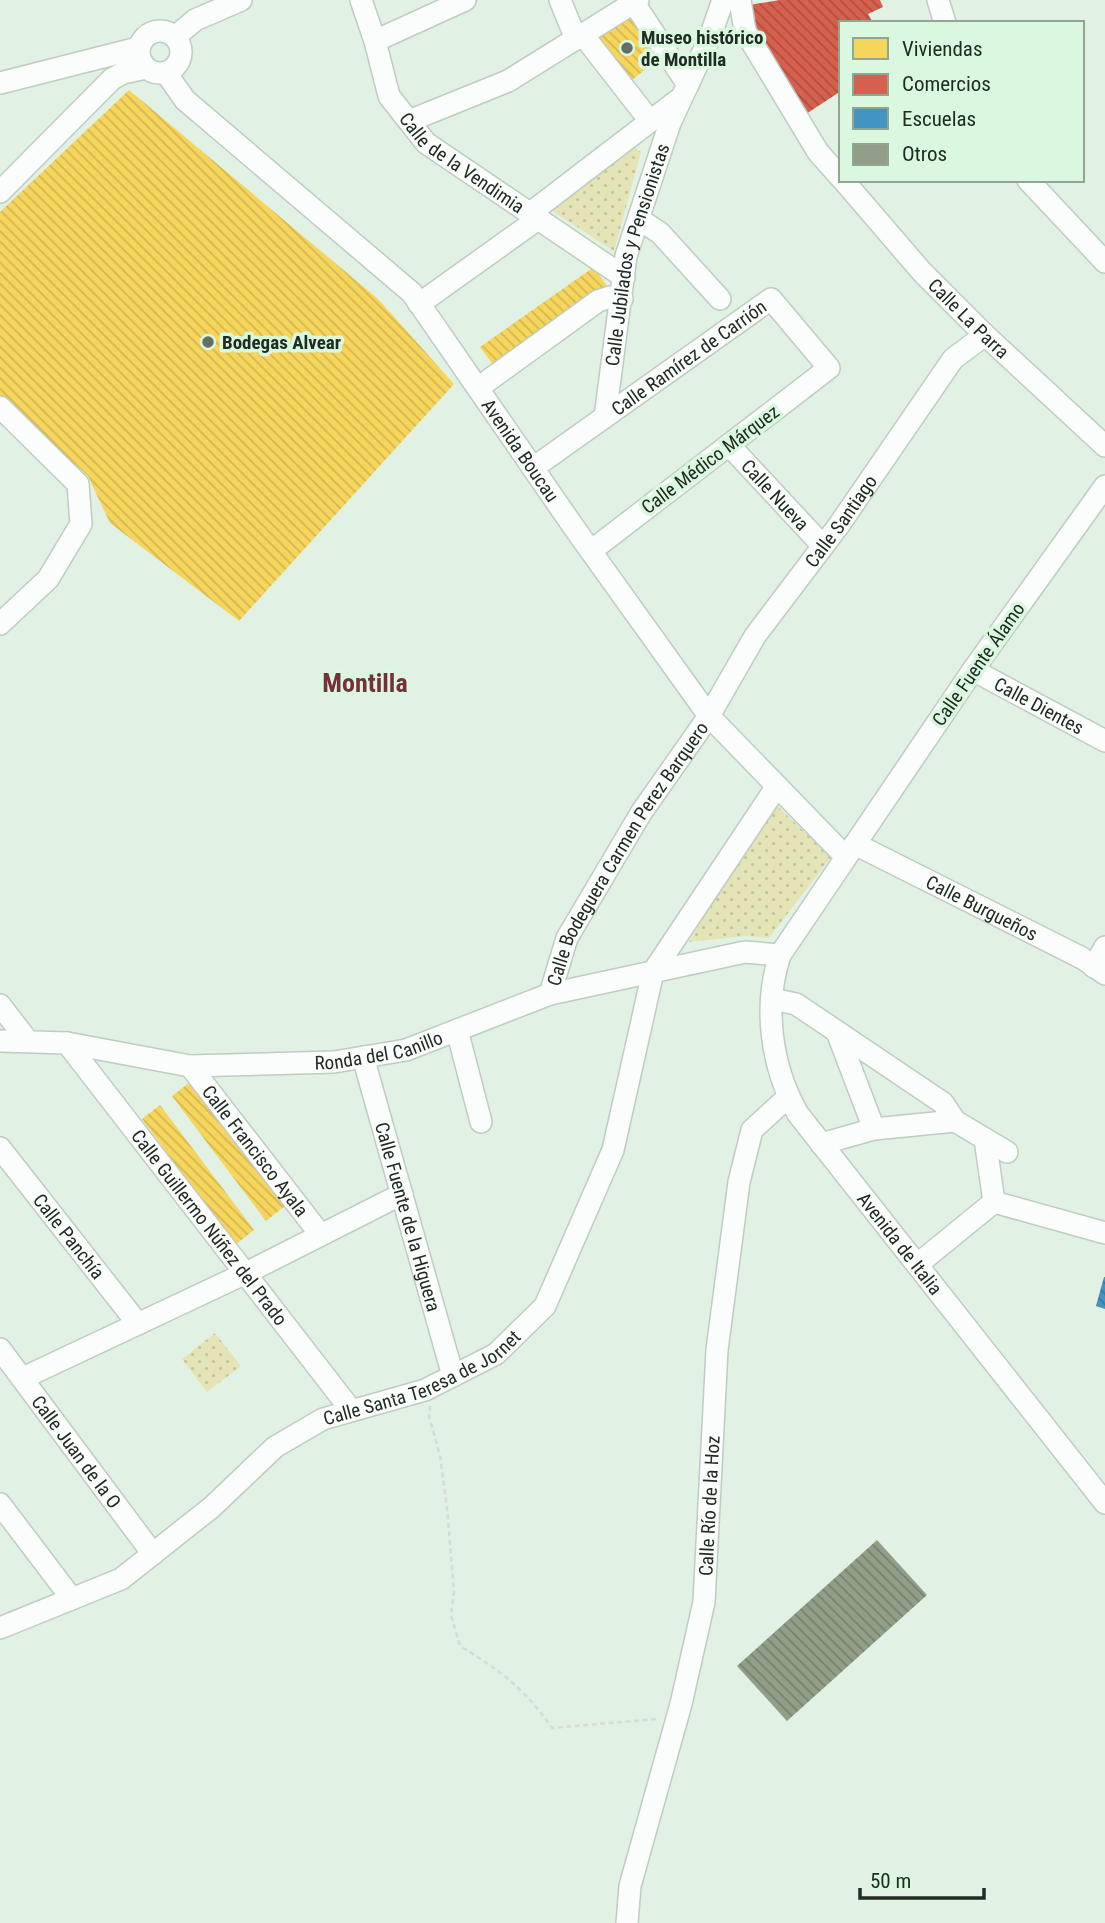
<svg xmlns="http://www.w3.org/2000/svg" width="1105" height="1923" viewBox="0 0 1105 1923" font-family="'Roboto Condensed',sans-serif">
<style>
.park{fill:url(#park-dots)}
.homes{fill:url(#homes-back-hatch)}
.shops{fill:url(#shops-back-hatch)}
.schools{fill:url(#schools-back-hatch)}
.building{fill:url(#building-back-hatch)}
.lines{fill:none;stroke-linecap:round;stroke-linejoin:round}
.minor-casing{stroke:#bfccc2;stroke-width:24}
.path{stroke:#d7dcd7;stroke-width:2.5;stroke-dasharray:5 3.5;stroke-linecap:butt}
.minor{stroke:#fafdfb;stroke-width:21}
.poi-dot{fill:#647067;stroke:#daf8e0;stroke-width:2.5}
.labels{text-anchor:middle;stroke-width:7;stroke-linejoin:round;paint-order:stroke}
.poi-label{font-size:19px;font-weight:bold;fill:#202b23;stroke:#daf8e0;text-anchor:start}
.street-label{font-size:19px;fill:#202b23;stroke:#daf8e0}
.district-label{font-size:26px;font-weight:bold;fill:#773039;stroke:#daf8e0}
</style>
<defs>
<pattern id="park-dots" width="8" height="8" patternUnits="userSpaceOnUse" patternTransform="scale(1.75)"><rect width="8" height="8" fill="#e5e4b6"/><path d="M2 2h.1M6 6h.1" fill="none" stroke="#c4c49c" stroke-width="1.8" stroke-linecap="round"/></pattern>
<pattern id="homes-back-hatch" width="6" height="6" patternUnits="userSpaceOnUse" patternTransform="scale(1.75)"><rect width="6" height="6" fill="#f6d55c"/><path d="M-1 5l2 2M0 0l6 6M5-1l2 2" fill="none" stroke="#d3b750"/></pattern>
<pattern id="shops-back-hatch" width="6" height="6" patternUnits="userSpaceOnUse" patternTransform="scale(1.75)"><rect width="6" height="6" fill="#d6604d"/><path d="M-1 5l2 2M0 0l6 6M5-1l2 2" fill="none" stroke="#ad4f40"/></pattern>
<pattern id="schools-back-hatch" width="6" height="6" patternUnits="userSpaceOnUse" patternTransform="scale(1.75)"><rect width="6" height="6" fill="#4393c3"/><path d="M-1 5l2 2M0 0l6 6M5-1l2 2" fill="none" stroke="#38789e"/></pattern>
<pattern id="building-back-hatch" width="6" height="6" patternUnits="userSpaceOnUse" patternTransform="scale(1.75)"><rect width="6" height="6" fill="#929e88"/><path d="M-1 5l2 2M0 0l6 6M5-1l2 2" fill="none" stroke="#77816f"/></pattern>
</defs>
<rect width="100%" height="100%" fill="#e1f1e4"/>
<!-- park -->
<g class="park">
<polygon points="631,145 641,152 614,251 551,210"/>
<polygon points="776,805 831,857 769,938 746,936 689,942 753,830"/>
<polygon points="215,1333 241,1366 207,1392 182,1359"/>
</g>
<!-- homes -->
<g class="homes">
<polygon points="626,13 661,57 627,84 593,39"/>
<polygon points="129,90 378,299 454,384 239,621 110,523 88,476 0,397 0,212"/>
<polygon points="594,267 607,286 494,366 480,347"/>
<polygon points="190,1082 285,1206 266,1221 172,1096"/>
<polygon points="160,1105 254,1230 235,1245 142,1119"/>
</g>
<!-- shops -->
<polygon class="shops" points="780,0 880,0 883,7 868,14 873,23 841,23 841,91 806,114 754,38 749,5"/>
<!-- schools -->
<polygon class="schools" points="1104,1277 1105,1277 1105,1309 1096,1306"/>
<!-- building -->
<polygon class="building" points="877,1540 927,1595 787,1721 737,1666"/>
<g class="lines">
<defs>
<g id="minor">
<path id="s1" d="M 361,0 L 375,41 L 389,96 L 426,143 L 624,277"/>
<polyline points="560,0 576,39"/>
<polyline points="632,0 688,85"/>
<polyline points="740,0 745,31 818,152 841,178"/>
<polyline points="938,0 945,23"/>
<circle cx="160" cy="52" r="21"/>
<polyline points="583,35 650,121"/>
<polyline points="175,37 195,20 241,0"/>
<polyline points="375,41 465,0"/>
<path id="s2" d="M 166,73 L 185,100 L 412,293 L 575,529 L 709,716 L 845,856"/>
<polyline points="0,83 138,48"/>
<polyline points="409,121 508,81 638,0"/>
<path id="s3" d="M 843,180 L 922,272 L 985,335 L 1105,446"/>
<polyline points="1028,180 1105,262"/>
<polyline points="0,192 112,79 123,73 146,68"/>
<polyline points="529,214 678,100"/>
<polyline points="639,219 660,233 720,299"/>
<polyline points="419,304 538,219"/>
<polyline points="478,388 598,301 610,297 622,299"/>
<polyline points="0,407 78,484 81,524 48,579 0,624"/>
<path id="s4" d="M 605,417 L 626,256 L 670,123 L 710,37 L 723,0"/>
<path id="s5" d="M 729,445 L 823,546"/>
<path id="s6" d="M 533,468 L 771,299 L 829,368 L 591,551"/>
<path id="s7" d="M 1105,486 L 973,670 L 780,955 C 763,1006 771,1067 798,1114 L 1105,1503"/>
<path id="s8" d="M 973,670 L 1105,741"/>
<path id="s9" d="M 855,844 L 1082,958 L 1105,974"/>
<polyline points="1094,967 1105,947"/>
<path id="s10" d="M 550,994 L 567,938 L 641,813 L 709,716 L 755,636 L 839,525 L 953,359 L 985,335"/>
<polyline points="772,999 796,1004 943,1103 955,1121 874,1129 821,1144"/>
<polyline points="0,1005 27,1040"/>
<polyline points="457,1030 481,1122"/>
<polyline points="837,1032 874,1129"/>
<path id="s11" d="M 0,1041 L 67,1043 L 190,1066 L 334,1062 L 406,1050 L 550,994 L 745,952 L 780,955"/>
<path id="s12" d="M 67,1043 L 351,1410"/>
<path id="s13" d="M 363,1057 L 453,1376"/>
<path id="s14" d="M 190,1066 L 320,1234"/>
<polyline points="955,1121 1007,1152"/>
<polyline points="985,1139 994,1202"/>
<path id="s15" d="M 0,1148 L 138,1324"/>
<polyline points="918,1264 994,1202 1105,1233"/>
<path id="s16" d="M 0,1349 L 153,1554"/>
<polyline points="23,1378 246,1273 402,1194"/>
<polyline points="0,1504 72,1599"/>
<path id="s17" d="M 0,1628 L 121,1579 L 212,1507 L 275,1447 L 323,1419 L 425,1390 L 496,1354 L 545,1306 L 613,1150 L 653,972 L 777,786"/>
<path id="s18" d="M 627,1923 L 630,1886 L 681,1704 L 704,1602 L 717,1350 L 739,1182 L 752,1130 L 788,1097"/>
</g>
</defs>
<!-- minor casing -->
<use href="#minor" class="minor-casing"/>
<!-- path -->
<path class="path" d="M 430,1406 L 429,1416 L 440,1456 L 447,1507 L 454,1592 L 451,1615 L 460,1646 C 501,1671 524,1688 552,1728 L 656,1719"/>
<!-- minor -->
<use href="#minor" class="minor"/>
</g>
<!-- markers -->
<g class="poi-dot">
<circle cx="627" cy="48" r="7"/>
<circle cx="208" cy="342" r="7"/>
</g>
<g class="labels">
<!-- poi labels -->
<g class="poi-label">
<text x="641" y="44">Museo histórico<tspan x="641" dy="22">de Montilla</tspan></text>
<text x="222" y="349">Bodegas Alvear</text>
</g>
<!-- street labels -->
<g class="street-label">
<text dy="7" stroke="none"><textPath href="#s1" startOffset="200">Calle de la Vendimia</textPath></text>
<text dy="7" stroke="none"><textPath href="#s4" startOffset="166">Calle Jubilados y Pensionistas</textPath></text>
<text dy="7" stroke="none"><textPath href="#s3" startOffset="187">Calle La Parra</textPath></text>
<text dy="7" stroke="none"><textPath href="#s6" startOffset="191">Calle Ramírez de Carrión</textPath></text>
<text dy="7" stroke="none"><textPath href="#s2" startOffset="522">Avenida Boucau</textPath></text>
<text transform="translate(710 459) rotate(-37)" y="7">Calle Médico Márquez</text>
<text dy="7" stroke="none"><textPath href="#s5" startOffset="68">Calle Nueva</textPath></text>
<text dy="7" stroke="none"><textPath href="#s10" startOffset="558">Calle Santiago</textPath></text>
<text transform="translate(978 664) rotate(-55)" y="7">Calle Fuente Álamo</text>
<text dy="7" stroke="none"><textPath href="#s8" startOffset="75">Calle Dientes</textPath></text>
<text dy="7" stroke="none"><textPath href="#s10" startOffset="161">Calle Bodeguera Carmen Perez Barquero</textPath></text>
<text dy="7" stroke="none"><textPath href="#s9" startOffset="142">Calle Burgueños</textPath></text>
<text dy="7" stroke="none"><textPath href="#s11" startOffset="382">Ronda del Canillo</textPath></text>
<text dy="7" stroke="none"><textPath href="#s14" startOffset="107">Calle Francisco Ayala</textPath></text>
<text dy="7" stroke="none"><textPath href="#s13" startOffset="166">Calle Fuente de la Higuera</textPath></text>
<text dy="7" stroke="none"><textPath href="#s12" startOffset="233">Calle Guillermo Núñez del Prado</textPath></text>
<text dy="7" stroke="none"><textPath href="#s15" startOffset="112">Calle Panchía</textPath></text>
<text dy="7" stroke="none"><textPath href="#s7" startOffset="900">Avenida de Italia</textPath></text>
<text dy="7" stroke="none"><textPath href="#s17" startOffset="497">Calle Santa Teresa de Jornet</textPath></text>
<text dy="7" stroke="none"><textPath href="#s16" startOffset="128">Calle Juan de la O</textPath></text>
<text dy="7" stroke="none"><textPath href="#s18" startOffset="427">Calle Río de la Hoz</textPath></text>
</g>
<!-- district labels -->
<g class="district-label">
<text x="365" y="692">Montilla</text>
</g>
</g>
<!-- legend -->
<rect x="839" y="21" width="245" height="161" fill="#daf8e0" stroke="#90a694" stroke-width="2"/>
<rect x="853" y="38" width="35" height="21" fill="#f6d55c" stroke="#90a694" stroke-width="2"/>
<text x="902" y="56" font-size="21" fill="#202b23">Viviendas</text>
<rect x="853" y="74" width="35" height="21" fill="#d6604d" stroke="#90a694" stroke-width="2"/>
<text x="902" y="91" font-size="21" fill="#202b23">Comercios</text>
<rect x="853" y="108" width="35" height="21" fill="#4393c3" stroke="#90a694" stroke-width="2"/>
<text x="902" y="126" font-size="21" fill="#202b23">Escuelas</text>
<rect x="853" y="144" width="35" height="21" fill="#929e88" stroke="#90a694" stroke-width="2"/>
<text x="902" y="161" font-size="21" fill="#202b23">Otros</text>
<!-- scale -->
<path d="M860 1888v10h124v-10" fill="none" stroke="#202b23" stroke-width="3.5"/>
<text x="870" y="1888" font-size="21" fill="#202b23" stroke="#daf8e0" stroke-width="5" paint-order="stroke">50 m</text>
</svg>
